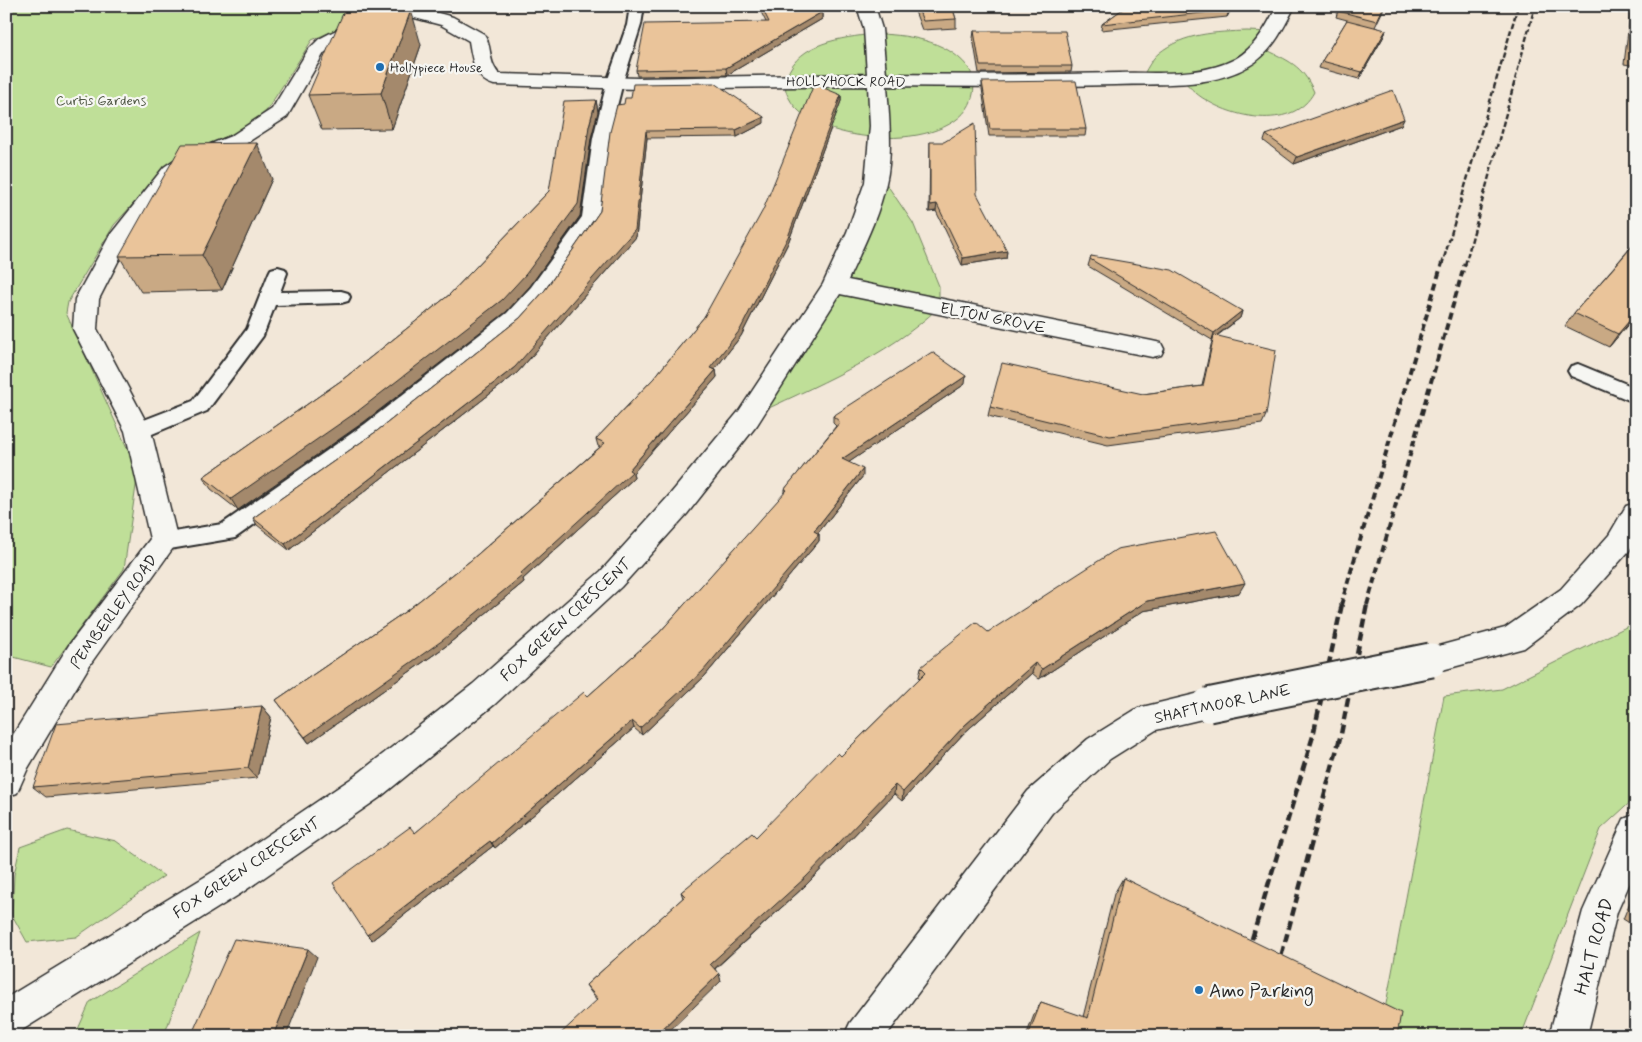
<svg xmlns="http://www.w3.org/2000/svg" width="1642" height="1042" viewBox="0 0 1642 1042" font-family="Mynerve,sans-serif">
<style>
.green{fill:#bfdf98;stroke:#758562}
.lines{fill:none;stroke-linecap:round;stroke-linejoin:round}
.service-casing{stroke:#2b2b2b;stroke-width:4}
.minor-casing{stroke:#2b2b2b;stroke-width:3}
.secondary-casing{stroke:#2b2b2b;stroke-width:3}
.service{fill:#f6f6f2;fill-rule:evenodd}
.minor{fill:#f6f6f2;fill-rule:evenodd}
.secondary{fill:#f6f6f2;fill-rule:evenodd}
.rail-far2{stroke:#2b2b2b;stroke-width:2.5;stroke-dasharray:5.5 2.5;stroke-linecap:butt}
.rail-far1{stroke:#2b2b2b;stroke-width:4;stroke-dasharray:7 4;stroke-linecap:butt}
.rail{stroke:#2b2b2b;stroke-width:4.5;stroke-dasharray:9 4.5;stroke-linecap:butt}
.secondary-bridge-casing{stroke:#2b2b2b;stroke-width:37;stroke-linecap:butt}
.secondary-bridge{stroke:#f6f6f2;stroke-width:33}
.wall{fill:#c9a984;stroke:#2b2b2b}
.shaded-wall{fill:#a4896c;stroke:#2b2b2b}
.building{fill:#eac49a;stroke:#2b2b2b}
.poi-dot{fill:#1f6fb2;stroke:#f6f6f2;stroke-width:2}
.labels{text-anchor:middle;stroke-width:4.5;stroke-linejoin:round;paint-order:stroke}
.far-poi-label{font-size:14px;fill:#2b2b2b;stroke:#f6f6f2;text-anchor:start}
.far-street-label{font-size:14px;fill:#2b2b2b;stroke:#f6f6f2}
.far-park-label{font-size:14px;fill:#505846;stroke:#f6f6f2}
.street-label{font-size:16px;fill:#2b2b2b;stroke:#f6f6f2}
.near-street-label{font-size:19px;fill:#2b2b2b;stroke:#f6f6f2}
.near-poi-label{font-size:19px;fill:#2b2b2b;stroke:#f6f6f2;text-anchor:start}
</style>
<rect width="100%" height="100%" fill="#f2e7d8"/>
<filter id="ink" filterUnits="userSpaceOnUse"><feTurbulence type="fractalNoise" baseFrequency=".02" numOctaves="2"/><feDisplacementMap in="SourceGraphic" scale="10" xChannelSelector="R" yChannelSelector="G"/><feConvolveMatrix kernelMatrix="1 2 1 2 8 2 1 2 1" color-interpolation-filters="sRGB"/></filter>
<g filter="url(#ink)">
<!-- green -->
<g class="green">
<polygon points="6,6 390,6 312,40 267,110 248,127 173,160 114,225 68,302 66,313 138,472 124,569 51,667 6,655"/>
<path d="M 1247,31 L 1273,32 L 1263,48 C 1288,61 1302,64 1314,92 C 1294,130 1236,119 1206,100 C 1195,94 1188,85 1180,77 L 1141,79 C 1146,71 1152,58 1159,53 C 1184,33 1216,32 1247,31 Z"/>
<path d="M 873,34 C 905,34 946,40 967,66 C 974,75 975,84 973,94 C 963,154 814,149 789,98 C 785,91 784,84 787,76 C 799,42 842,38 873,34 Z"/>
<path d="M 877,170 L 913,223 L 939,286 L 939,307 C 886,358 814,386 748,418 L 834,285 Z"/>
<polygon points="1636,622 1636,797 1601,829 1521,1036 1380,1036 1444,696 1502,689"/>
<polygon points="67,830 116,841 164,876 76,937 27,942 12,915 14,875 20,847"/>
<polygon points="200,933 164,1036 75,1036 90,1002"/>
</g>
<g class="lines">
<defs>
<g id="service">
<polygon points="630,6 644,6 641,25 623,82 609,138 600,217 545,295 521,323 379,436 235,538 164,550 156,547 153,541 156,535 222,524 365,424 507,313 531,287 582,217 593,138 607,82 627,25"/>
<polygon points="278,267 285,269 287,273 280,292 341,291 348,293 350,297 348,301 341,303 275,305 263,336 207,411 145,437 138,439 131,437 127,431 131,425 193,401 247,329 269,273 271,269"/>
<polygon points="1578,364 1636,388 1636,403 1571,376 1568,371 1571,366"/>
</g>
<g id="minor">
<path d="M 403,6 L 421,6 L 420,8 L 453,17 L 484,34 C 493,47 487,60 499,74 L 638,78 L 867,74 L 864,29 L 857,6 L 875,6 L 882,29 L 886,74 C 963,75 1041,75 1119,73 C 1157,72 1200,77 1235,59 C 1256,47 1266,27 1277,6 L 1295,6 C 1283,29 1272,53 1249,66 C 1210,89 1159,83 1115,85 C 1039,87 963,87 887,86 C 889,114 893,155 886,183 C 879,216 862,249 848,280 L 1152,341 L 1161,343 L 1164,349 L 1161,355 L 1152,357 L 840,294 L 757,425 L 687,514 L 621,587 L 495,704 L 379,798 L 240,894 L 19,1032 L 6,1036 L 6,998 L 216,870 L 355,776 L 473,684 L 601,571 L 667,498 L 739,411 L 823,284 L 847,232 L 865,182 L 870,126 L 868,86 L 638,89 L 494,85 C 474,80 472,58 469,41 L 441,25 L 411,17 L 354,35 L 332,47 L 324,53 L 287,117 L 245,144 L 194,164 L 178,175 L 128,242 L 99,299 L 97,329 L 151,431 L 178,541 L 91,663 L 28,768 L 17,793 L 6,797 L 6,746 L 69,645 L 150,539 L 125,431 L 73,329 L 75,299 L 110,235 L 164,167 L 180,156 L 231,136 L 272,109 L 308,50 L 319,39 L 342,27 Z"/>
<polygon points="1636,814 1636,869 1617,912 1587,1036 1549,1036 1583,911 1624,819"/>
</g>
<g id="secondary">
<polygon points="1636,503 1636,539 1629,551 1581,605 1524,648 1431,673 1420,669 1416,660 1420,651 1505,628 1561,589 1609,535 1626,506"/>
<polygon points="1208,691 1219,695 1224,705 1219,715 1156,730 1110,759 1052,813 886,1036 844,1036 850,1023 1028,791 1088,739 1138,708"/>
</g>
</defs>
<!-- service casing -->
<use href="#service" class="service-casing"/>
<!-- minor casing -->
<use href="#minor" class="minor-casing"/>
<!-- secondary casing -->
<use href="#secondary" class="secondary-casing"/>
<!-- service -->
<use href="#service" class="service"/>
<!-- minor -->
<use href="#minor" class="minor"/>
<!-- secondary -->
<use href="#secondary" class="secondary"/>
<!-- rail-far2 -->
<g class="rail-far2">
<polyline points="1442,265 1518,6"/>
<polyline points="1465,265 1535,6"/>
</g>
<!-- rail-far1 -->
<g class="rail-far1">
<polyline points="1341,605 1442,263"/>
<polyline points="1367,605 1465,263"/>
</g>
<!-- rail -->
<g class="rail">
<polyline points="1248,952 1313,736 1342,604"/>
<polyline points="1278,968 1341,734 1367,604"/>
</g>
<defs>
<polyline id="secondary-bridge" points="1208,705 1431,660"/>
</defs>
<!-- secondary-bridge casing -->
<use href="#secondary-bridge" class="secondary-bridge-casing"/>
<!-- secondary-bridge -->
<use href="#secondary-bridge" class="secondary-bridge"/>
</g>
<!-- wall -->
<g class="wall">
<polygon points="458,6 517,6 517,8 459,8"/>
<polygon points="758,6 820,6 822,12 822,19 727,75 637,76 636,70 766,22"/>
<polygon points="913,6 952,6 956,19 956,28 922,30"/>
<polygon points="1127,6 1233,6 1227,17 1101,30 1102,24"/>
<polygon points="1385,6 1375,27 1384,36 1359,79 1319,68 1322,61 1347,20 1336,17 1338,11"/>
<polygon points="1631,6 1636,6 1636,66 1624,64"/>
<polygon points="974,31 1072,66 1071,72 979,73 973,38"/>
<polygon points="421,45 392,129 322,130 308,95"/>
<polygon points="982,82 1086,129 1085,136 989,136 982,89"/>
<polygon points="841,95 841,101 788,243 741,336 715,369 716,370 717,377 633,473 634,478 523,579 524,582 446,646 309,743 276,700 406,611 470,561 600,447 598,446 596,439 654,378 704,317"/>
<polygon points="596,100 598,112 591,138 580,216 530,286 506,312 364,422 238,510 211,489 203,477 342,380 449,295 549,191"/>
<polygon points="617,105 764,123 737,137 647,138 636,237 517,373 289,550 257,525 253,518 377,431 520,318 545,290 600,211"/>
<polygon points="1404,119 1401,125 1294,164 1264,141 1266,135"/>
<polygon points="930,142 1007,251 1006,258 962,265 936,211 929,212"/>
<polygon points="272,179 222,290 141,292 119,256"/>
<polygon points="1636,240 1636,315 1609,347 1565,326 1574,313 1631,247"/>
<polygon points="1091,256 1242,311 1240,318 1217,336 1266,415 1262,424 1108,445 988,416 990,407 1143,394 1202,386 1211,345 1213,339 1212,340 1088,266"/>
<polygon points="965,384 849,462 863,476 818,533 819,534 819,541 704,677 642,735 634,728 495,848 493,846 372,940 367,935 415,833 588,696 659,633 785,493 785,489 836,426 833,423 833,416"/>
<polygon points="1239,593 1143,611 1039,679 1032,673 963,734 902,801 894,794 806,885 715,969 721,981 597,1000 590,991 586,985 683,898 681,892 756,837 841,756 920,678 919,677 921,667 988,632"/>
<polygon points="262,706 271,717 257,778 46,797 33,787"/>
<polygon points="1123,878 1397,1036 1026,1036 1034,1015 1041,1002 1083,1017 1114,894"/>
<polygon points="1636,888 1636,927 1623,919"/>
</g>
<!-- shaded-wall -->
<g class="shaded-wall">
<polygon points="1231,6 1233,6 1227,17 1229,10"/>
<polygon points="411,10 421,45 392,129 381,93"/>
<polygon points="822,12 822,19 727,75 726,68"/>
<polygon points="1386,30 1384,36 1359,79 1362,72"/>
<polygon points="841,95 841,101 788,243 741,336 711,374 710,368"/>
<polygon points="596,100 598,112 591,138 580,216 530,286 506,312 364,422 238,510 231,499 502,300 589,126"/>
<polygon points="764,117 764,123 737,137 736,130"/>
<polygon points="1404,119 1401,125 1294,164 1297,157"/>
<polygon points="646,131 647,138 636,237 517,373 289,550 285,544 515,367"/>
<polygon points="257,143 272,179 222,290 202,255"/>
<polygon points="937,204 936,211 929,212 930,205"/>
<polygon points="1007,251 1006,258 962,265 963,258"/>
<polygon points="1242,311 1240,318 1213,338 1214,335 1212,340 1214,333"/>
<polygon points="1636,313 1636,315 1609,347 1618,334"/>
<polygon points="716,370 717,377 633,473 634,478 523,579 524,582 446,646 309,743 305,737 520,574 629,470"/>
<polygon points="966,376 965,384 842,467 842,459"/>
<polygon points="863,469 863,476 814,538 814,531"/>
<polygon points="819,534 819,541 704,677 642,735 640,728"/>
<polygon points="1245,583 1239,593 1143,611 1039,679 1042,669 1147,601"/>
<polygon points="1035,663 1032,673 963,734 902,801 903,792 965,725"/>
<polygon points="262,706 271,717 257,778 248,768"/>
<polygon points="632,721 634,728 495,848 492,843"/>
<polygon points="895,785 894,794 806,885 712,971 710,964"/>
<polygon points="490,841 493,846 372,940 367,935"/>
<polygon points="308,949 317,957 286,1036 273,1036"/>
<polygon points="719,974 721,981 664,1036 655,1036"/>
</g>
<!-- building -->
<g class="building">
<polygon points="761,6 820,6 822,12 726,68 636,70 645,24 769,22"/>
<polygon points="917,6 952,6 956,19 923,21"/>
<polygon points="1127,6 1231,6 1229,10 1102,24"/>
<polygon points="1341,6 1384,6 1377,21 1338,11"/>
<polygon points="411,10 381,93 308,95 344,11"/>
<polygon points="1347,20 1386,30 1362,72 1322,61"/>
<polygon points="974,31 1065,31 1072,66 980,66"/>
<polygon points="1076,81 1086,129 990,129 982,82"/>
<polygon points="715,83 764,117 736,130 646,131 635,230 515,367 285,544 253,518 377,431 520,318 545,290 600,211 610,132 617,105 624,104 625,98 631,98 633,84"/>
<polygon points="814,84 841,95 788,237 740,330 710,368 716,370 629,470 632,472 520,574 522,576 443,640 305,737 276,700 406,611 470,561 605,443 596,439 654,378 704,317 763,210"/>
<polygon points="1393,90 1404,119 1297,157 1266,135"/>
<polygon points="596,100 589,126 578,204 526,274 502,300 358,411 231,499 203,477 342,380 449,295 549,191 564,101"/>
<polygon points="975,123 977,194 1007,251 963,258 937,204 930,205 930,142 944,142"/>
<polygon points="257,143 202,255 119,256 182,144"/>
<polygon points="1636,242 1636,313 1618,334 1574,313"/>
<polygon points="1091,256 1172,270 1242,311 1214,333 1090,259"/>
<polygon points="1214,335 1276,350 1266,415 1110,436 990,407 1002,363 1143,394 1203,386"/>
<polygon points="932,352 966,376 842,459 863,469 814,531 819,534 703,671 640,728 632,721 492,843 490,841 367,935 333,883 410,827 415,833 584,692 588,696 659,633 787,490 785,489 788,485 840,422 833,416"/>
<polygon points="1216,531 1245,583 1147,601 1042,669 1035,663 965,725 903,792 895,785 806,877 710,964 719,974 655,1036 558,1036 598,999 586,985 685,896 681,892 752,833 756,837 838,753 841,756 926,672 921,667 976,622 988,632 1117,549"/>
<polygon points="262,706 248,768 33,787 56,724"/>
<polygon points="1123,878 1401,1013 1397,1036 1028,1036 1041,1002 1088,1018"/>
<polygon points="234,939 308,949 273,1036 191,1036"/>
</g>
</g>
<!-- markers -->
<g class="poi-dot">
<circle cx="380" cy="67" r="5"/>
<circle cx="1199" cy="990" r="5"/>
</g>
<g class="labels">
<!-- far-poi labels -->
<g class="far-poi-label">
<text x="390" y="72">Hollypiece House</text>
</g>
<!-- far-street labels -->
<g class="far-street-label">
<text x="846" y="86">HOLLYHOCK ROAD</text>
</g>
<!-- far-park labels -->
<g class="far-park-label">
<text x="101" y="105">Curtis Gardens</text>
</g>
<!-- street labels -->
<g class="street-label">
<text transform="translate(993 317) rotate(11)" y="6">ELTON GROVE</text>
<text transform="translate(113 611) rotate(-54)" y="6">PEMBERLEY ROAD</text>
<text transform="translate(565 619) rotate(-43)" y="6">FOX GREEN CRESCENT</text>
<text transform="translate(1222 703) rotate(-12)" y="6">SHAFTMOOR LANE</text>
<text transform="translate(246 867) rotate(-33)" y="6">FOX GREEN CRESCENT</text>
</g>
<!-- near-street labels -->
<g class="near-street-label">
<text transform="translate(1593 946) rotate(-74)" y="7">HALT ROAD</text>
</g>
<!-- near-poi labels -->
<g class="near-poi-label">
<text x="1209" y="997">Amo Parking</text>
</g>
</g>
<!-- margin -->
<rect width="1642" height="1042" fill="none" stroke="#f6f6f2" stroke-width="25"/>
<rect x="12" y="12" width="1617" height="1017" fill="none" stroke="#2b2b2b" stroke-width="2" filter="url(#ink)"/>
</svg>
